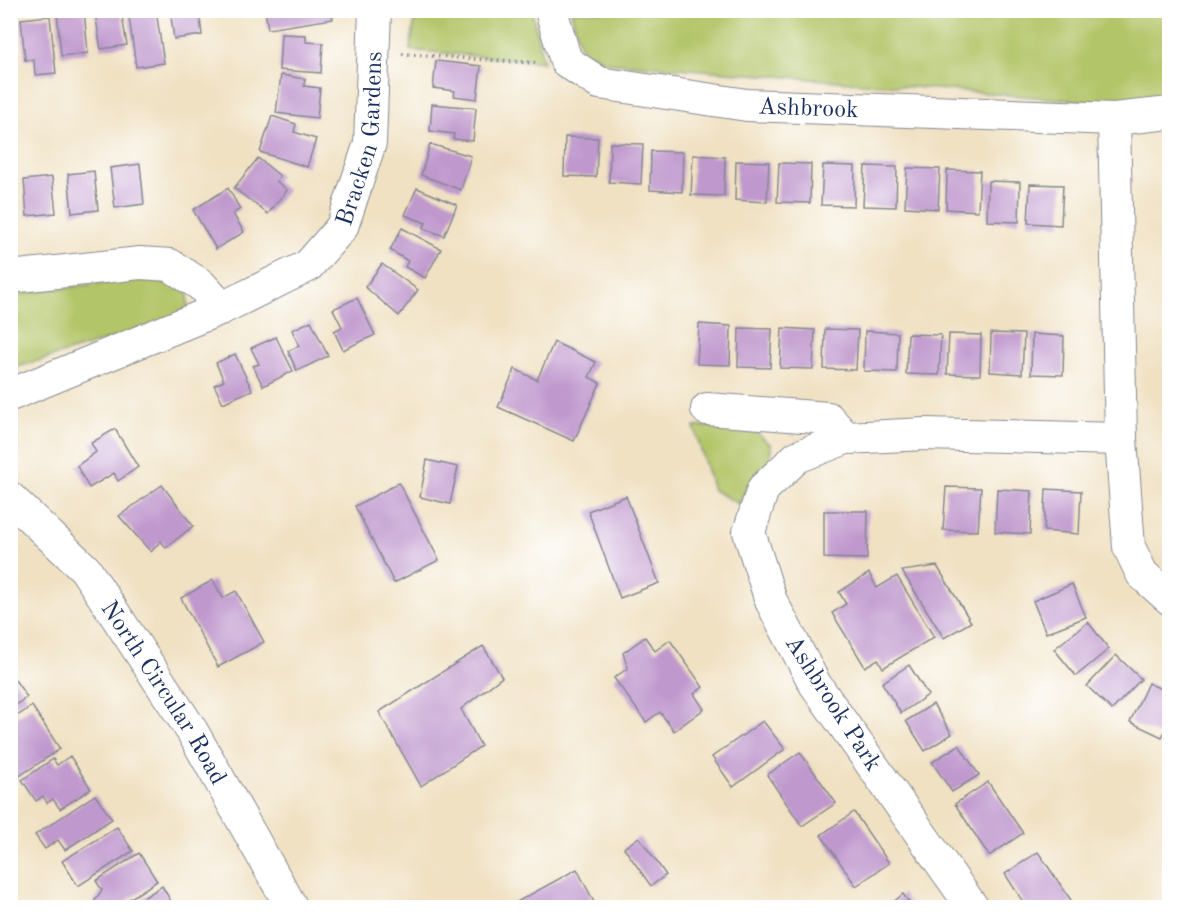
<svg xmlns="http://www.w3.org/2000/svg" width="1180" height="918" viewBox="0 0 1180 918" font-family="'Old Standard TT',serif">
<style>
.green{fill:#b2c568;stroke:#667a63;stroke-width:1.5}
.building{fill:#bf98cd}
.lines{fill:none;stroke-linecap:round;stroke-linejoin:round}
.minor-casing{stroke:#868890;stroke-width:34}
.path{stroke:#868890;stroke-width:4;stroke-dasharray:1.5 4.5;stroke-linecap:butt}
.minor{stroke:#fff;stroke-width:32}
.labels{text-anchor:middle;stroke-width:4.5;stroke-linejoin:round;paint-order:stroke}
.street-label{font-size:24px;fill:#1b2f5e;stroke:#fff}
</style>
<rect width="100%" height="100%" fill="#fff"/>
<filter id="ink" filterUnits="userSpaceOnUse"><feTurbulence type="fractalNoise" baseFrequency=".0167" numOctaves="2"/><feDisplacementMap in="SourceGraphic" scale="12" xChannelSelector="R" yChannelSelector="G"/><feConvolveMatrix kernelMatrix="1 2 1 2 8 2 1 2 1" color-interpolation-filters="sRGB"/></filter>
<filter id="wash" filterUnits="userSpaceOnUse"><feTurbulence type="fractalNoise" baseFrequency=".008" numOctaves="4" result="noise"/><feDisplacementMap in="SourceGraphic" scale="24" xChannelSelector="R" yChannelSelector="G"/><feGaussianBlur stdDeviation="1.35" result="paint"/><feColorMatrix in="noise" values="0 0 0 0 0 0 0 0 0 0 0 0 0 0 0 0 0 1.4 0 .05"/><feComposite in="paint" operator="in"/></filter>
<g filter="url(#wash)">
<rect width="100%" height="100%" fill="#f0e1c2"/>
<!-- green -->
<g class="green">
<polygon points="416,11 532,11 543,62 410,50"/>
<polygon points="571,11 1169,11 1169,97 1121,104 604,62 580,46"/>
<polygon points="133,279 173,283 188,293 188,311 170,321 11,369 10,295"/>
<polygon points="732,425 756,432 771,445 770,460 749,484 739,504 713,490 694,427"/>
</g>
<g id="blocks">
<!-- building -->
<g class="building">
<polygon points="84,10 88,53 61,56 57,11"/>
<polygon points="121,10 127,45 101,49 95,13"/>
<polygon points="128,10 156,10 164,63 136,67"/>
<polygon points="170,10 199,10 202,35 174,39"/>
<polygon points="265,10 331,10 333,19 268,29"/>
<polygon points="50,16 56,73 35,75 34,60 25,60 21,19"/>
<polygon points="281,34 306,35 306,42 323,43 321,73 279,70"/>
<polygon points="436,61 481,66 477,99 454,96 455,91 433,88"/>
<polygon points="281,75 305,79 304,86 320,88 317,118 276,113"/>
<polygon points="432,104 476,108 473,141 453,139 454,134 430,131"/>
<polygon points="272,116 296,124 294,132 316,139 307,167 260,152"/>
<polygon points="565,137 598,138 596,177 564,176"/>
<polygon points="610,143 643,144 641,184 609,182"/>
<polygon points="430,144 471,156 461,190 421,175"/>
<polygon points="651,151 683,152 682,192 650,190"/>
<polygon points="693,155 725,157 724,196 691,195"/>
<polygon points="258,158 280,176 276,181 287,190 268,214 234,188"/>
<polygon points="736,161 769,162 767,202 735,200"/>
<polygon points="779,163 811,164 810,203 777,202"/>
<polygon points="140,164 144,204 115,208 110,168"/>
<polygon points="823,165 855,166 854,206 821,205"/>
<polygon points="865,166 897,167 896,207 863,206"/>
<polygon points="907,168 940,169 938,209 905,207"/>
<polygon points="947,170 980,171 978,211 946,209"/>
<polygon points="94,171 98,210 72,213 68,174"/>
<polygon points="52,177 56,213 27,216 24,180"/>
<polygon points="988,181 1020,182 1019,222 987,221"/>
<polygon points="1030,184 1063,185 1061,225 1028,223"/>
<polygon points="228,188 240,209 233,214 244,232 216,249 193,210"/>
<polygon points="417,188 457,205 444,236 423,228 426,223 405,215"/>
<polygon points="10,193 15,218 10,218"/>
<polygon points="402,228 441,249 425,278 405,267 408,261 390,250"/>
<polygon points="382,264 418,290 399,316 365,287"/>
<polygon points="357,298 375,335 343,350 334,331 342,327 333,309"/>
<polygon points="311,321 328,356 297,371 288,351 299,346 292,330"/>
<polygon points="699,324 731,326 730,365 697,364"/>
<polygon points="739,328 772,329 770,368 738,367"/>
<polygon points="782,328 815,330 813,369 780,368"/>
<polygon points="825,329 858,330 856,370 824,369"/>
<polygon points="865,331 898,333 897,372 864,371"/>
<polygon points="991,333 1024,334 1022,374 990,372"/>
<polygon points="908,334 941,335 939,375 906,374"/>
<polygon points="949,334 981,335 980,375 947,374"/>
<polygon points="1032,334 1064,336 1063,375 1031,374"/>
<polygon points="276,337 293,371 263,386 253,366 259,364 251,348"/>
<polygon points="554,342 596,362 589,377 600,383 574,441 498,407 515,369 537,380"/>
<polygon points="235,354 252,390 223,403 214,385 224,381 216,363"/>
<polygon points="115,429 138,467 118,481 114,473 89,488 77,466 96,452 91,443"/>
<polygon points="427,460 458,467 450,504 420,497"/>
<polygon points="399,483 439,560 394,583 355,506"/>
<polygon points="162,485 193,526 166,548 161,541 151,552 119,516"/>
<polygon points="946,487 981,488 978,531 943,530"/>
<polygon points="997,489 1032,491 1030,534 995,532"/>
<polygon points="1046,489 1081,491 1079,534 1044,531"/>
<polygon points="626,496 659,583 620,598 588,511"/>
<polygon points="824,511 868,511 867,559 824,558"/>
<polygon points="937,566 971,622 944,638 902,571"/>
<polygon points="869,573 877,588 897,576 934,637 883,668 878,659 865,667 832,613 846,604 839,592"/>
<polygon points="213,580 223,598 236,591 264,642 218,667 181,598"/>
<polygon points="1072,584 1086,617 1046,633 1033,601"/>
<polygon points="1088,622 1109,649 1076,676 1054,649"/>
<polygon points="645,637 655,651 670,640 703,687 694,694 704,709 674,731 660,712 646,722 614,678 628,668 623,653"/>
<polygon points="483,646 502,677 461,709 481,746 421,786 379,712"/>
<polygon points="1116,655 1141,679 1112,710 1087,686"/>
<polygon points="909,665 928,695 901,713 882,683"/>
<polygon points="13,677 27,697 10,709 10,678"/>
<polygon points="1148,683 1170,693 1170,721 1162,737 1130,722"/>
<polygon points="933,704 952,734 925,751 906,721"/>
<polygon points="32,706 60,749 12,781 10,721"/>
<polygon points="763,721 785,749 733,787 712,757"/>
<polygon points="959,745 979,775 952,792 932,762"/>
<polygon points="800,752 836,803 802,826 767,775"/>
<polygon points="70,756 91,789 60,809 53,799 47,803 43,796 36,801 22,780 53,759 57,765"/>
<polygon points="988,782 1023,833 989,856 955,804"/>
<polygon points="95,795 112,819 65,850 58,840 45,849 35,835"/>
<polygon points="854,812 889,863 856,886 821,835"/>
<polygon points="117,827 133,851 78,886 62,861"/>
<polygon points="639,837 666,875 651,886 624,848"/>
<polygon points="1038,852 1073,903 1066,908 1027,908 1005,874"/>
<polygon points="139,853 157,881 116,908 97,908 94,902 102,890 96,881"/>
<polygon points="577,869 597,908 506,908"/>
<polygon points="162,886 175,908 127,908"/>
<polygon points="903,894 913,908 886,908"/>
</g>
</g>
</g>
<g filter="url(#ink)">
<use href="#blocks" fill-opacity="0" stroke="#868890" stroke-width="1.5"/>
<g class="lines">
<defs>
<g id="minor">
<path id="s1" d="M 551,10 L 566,61 L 599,83 L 747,105 L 1114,119"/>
<polyline points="1170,113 1114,119 1121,439 1129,547 1142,574 1170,599"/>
<polyline points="10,277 140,263 170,265 201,285 222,308"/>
<path id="s2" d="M 10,395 L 222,308 L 308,266 L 342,227 L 370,143 L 375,10"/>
<polyline points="707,409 828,418 846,438"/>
<path id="s3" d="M 10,498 L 85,569 L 192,731 L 292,908"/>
<polyline points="973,908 815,684 771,601 749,532 763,489 797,457 846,438 925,434 1121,439"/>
</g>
</defs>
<!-- minor casing -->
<use href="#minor" class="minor-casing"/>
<!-- path -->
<polyline class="path" points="402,54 538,63"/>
<!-- minor -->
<use href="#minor" class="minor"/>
</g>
</g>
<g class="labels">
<!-- street labels -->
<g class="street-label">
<text dy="8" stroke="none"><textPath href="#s1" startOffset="304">Ashbrook</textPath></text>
<text dy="8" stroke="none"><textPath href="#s2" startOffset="468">Bracken Gardens</textPath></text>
<text dy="8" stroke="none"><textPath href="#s3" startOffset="250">North Circular Road</textPath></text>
<text transform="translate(834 703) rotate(57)" y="8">Ashbrook Park</text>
</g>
</g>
<!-- margin -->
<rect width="1180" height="918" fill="none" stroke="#fff" stroke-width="36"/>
</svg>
